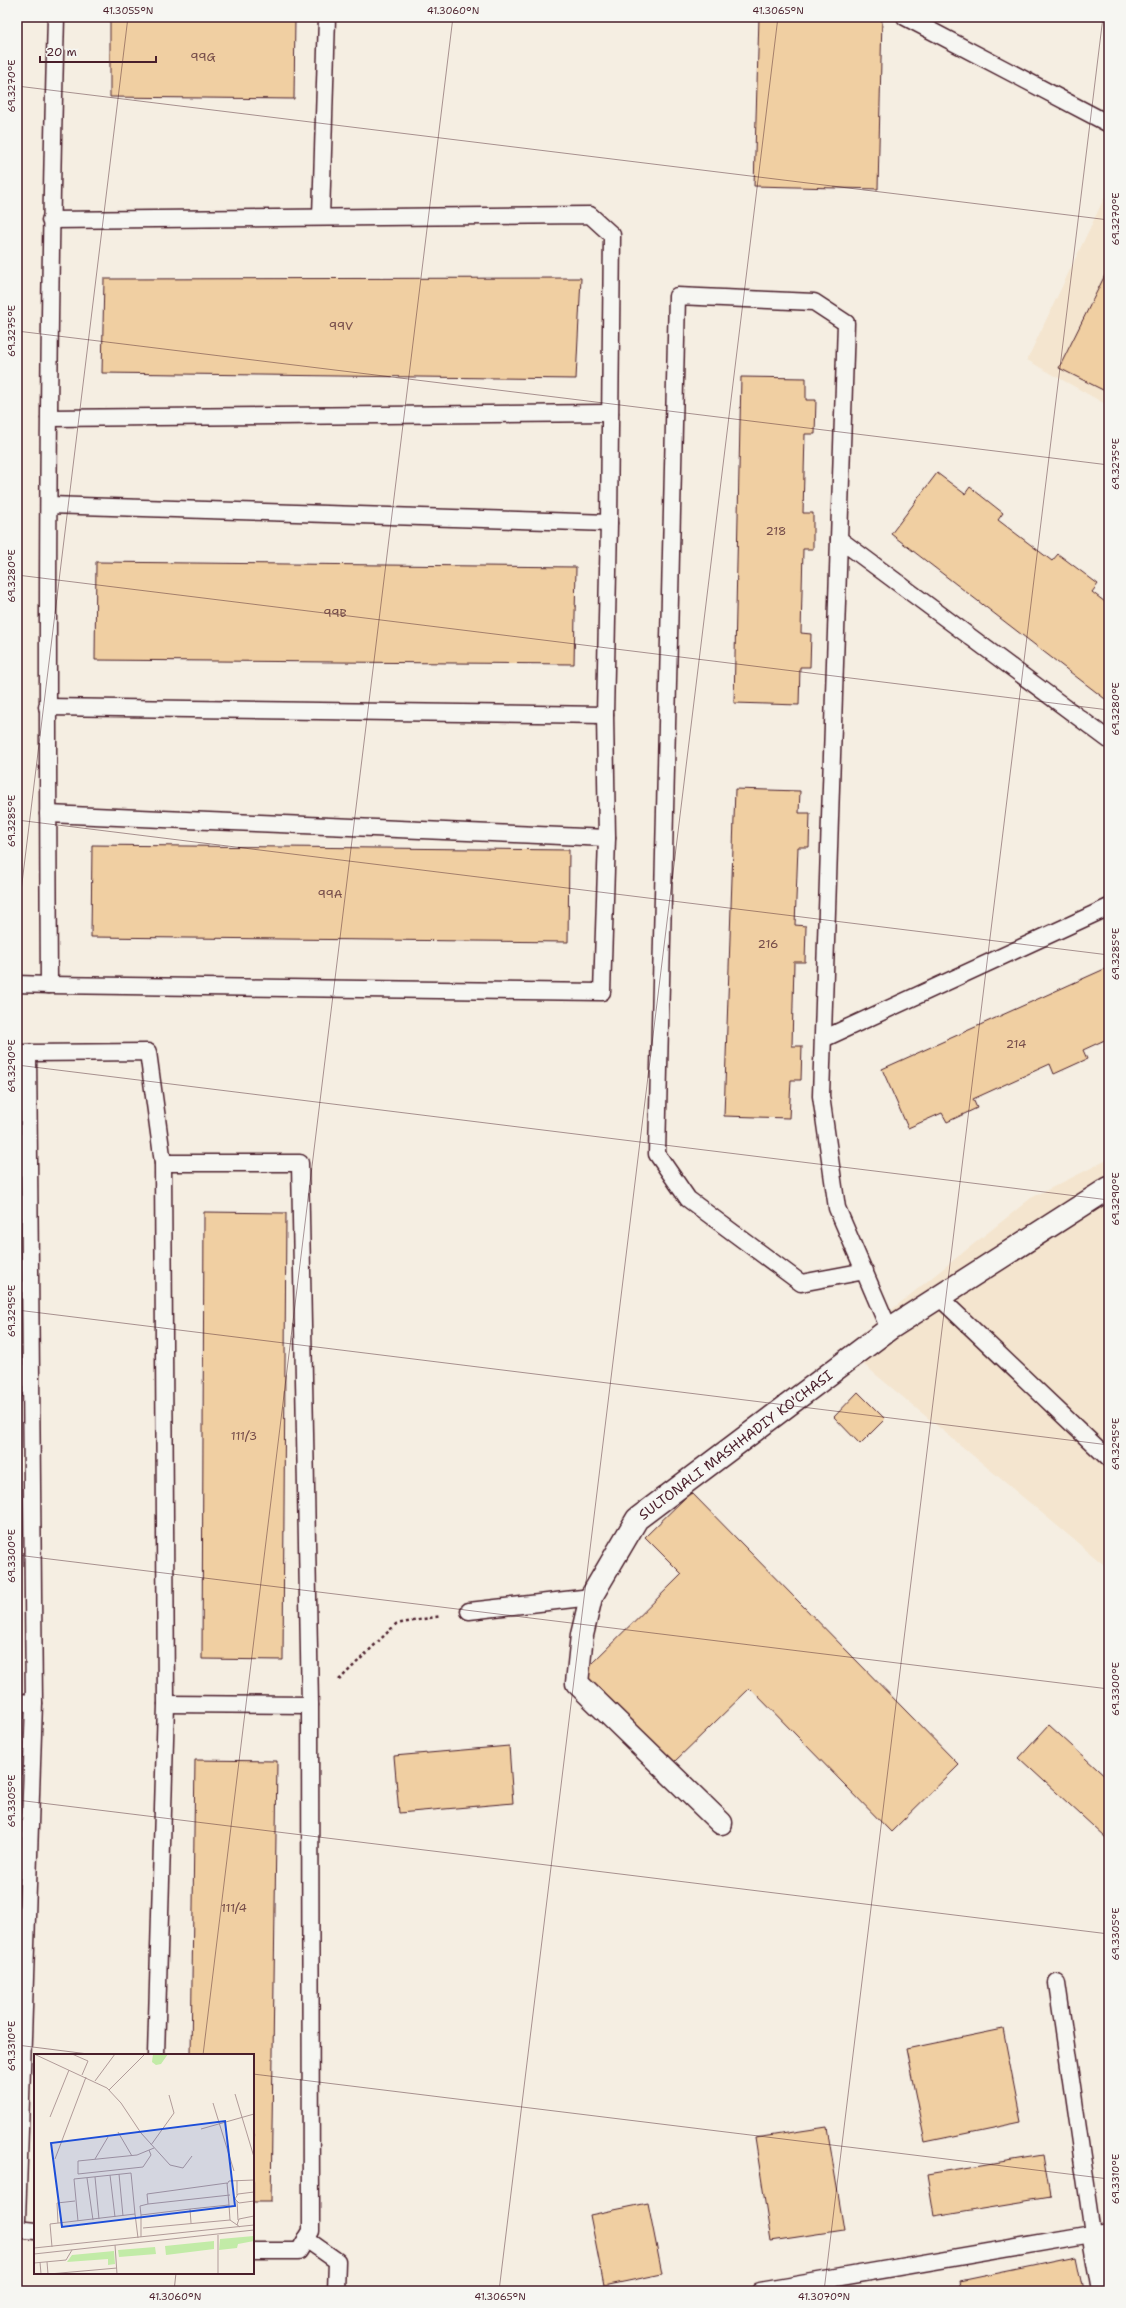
<svg xmlns="http://www.w3.org/2000/svg" width="1126" height="2308" viewBox="0 0 1126 2308" font-family="'Shantell Sans',sans-serif">
<style>
.built{fill:#f4e5cf}
.building{fill:#f0cfa2;stroke:#4a1f2b}
.lines{fill:none;stroke-linecap:round;stroke-linejoin:round}
.service-casing{stroke:#4a1f2b;stroke-width:19}
.minor-casing{stroke:#4a1f2b;stroke-width:25}
.path{stroke:#4a1f2b;stroke-width:2.5;stroke-dasharray:3 3;stroke-linecap:butt}
.service{stroke:#f6f6f2;stroke-width:16}
.minor{stroke:#f6f6f2;stroke-width:22}
.ticks{fill:none;stroke:#4a1f2b;stroke-width:1;stroke-opacity:0.45}
.labels{text-anchor:middle;stroke-width:3.5;stroke-linejoin:round;paint-order:stroke}
.number-label{font-size:12px;fill:#744b49}
.street-label{font-size:14px;fill:#4a1f2b;stroke:#f6f6f2}
.inset-road{fill:none;stroke:#b19b99;stroke-width:1}
.view{fill:#1d4ed8;fill-opacity:0.15;stroke:#1d4ed8;stroke-width:2}
.inset-edge{fill:none;stroke:#4a1f2b;stroke-width:2}
.neatline{fill:none;stroke:#4a1f2b;stroke-width:1.5}
.ticks-label{font-size:10px;text-anchor:middle;fill:#4a1f2b}
</style>
<rect width="100%" height="100%" fill="#f5eee2"/>
<filter id="ink" filterUnits="userSpaceOnUse"><feTurbulence type="fractalNoise" baseFrequency=".025" numOctaves="2"/><feDisplacementMap in="SourceGraphic" scale="8" xChannelSelector="R" yChannelSelector="G"/><feConvolveMatrix kernelMatrix="1 2 1 2 8 2 1 2 1" color-interpolation-filters="sRGB"/></filter>
<g filter="url(#ink)">
<!-- built -->
<g class="built">
<polygon points="1109,188 1109,406 1027,360"/>
<polygon points="1109,1159 1109,1569 844,1348 1031,1198"/>
</g>
<!-- building -->
<g class="building">
<polygon points="110,17 295,17 294,99 110,97"/>
<polygon points="759,17 882,17 878,189 754,186"/>
<polygon points="1109,267 1109,393 1059,368"/>
<polygon points="581,278 576,379 102,373 104,279"/>
<polygon points="741,377 806,378 806,400 816,400 815,434 805,434 803,513 813,513 813,549 803,549 801,633 811,634 810,667 800,667 799,705 734,703"/>
<polygon points="937,473 965,494 970,487 1003,513 998,520 1052,561 1058,554 1098,584 1092,592 1109,605 1109,702 891,534"/>
<polygon points="96,562 576,567 574,664 95,660"/>
<polygon points="735,789 800,791 799,813 810,813 809,847 798,847 795,925 806,926 805,962 794,962 792,1046 802,1046 801,1080 791,1080 789,1118 724,1116"/>
<polygon points="92,845 569,850 568,942 91,937"/>
<polygon points="1109,967 1109,1038 1083,1050 1087,1059 1054,1074 1050,1064 973,1099 977,1108 947,1122 942,1113 908,1128 882,1069"/>
<polygon points="204,1212 286,1213 283,1660 202,1659"/>
<polygon points="858,1392 885,1419 860,1444 834,1417"/>
<polygon points="691,1492 959,1765 891,1832 750,1688 672,1764 583,1672 682,1574 645,1537"/>
<polygon points="1049,1725 1109,1780 1109,1835 1106,1838 1019,1758"/>
<polygon points="509,1746 513,1803 399,1813 394,1756"/>
<polygon points="195,1760 277,1761 271,2202 253,2202 253,2055 191,2055"/>
<polygon points="1003,2029 1021,2122 925,2142 906,2049"/>
<polygon points="827,2127 844,2230 771,2241 755,2138"/>
<polygon points="1043,2155 1050,2197 934,2216 927,2174"/>
<polygon points="648,2203 662,2274 604,2286 590,2215"/>
<polygon points="1076,2257 1083,2291 962,2291 960,2281"/>
</g>
<g class="lines">
<defs>
<g id="service">
<polyline points="905,17 1109,124"/>
<polyline points="321,217 327,17"/>
<polyline points="49,418 610,413"/>
<polyline points="49,505 609,523"/>
<polyline points="839,539 1109,740"/>
<polyline points="47,707 605,715"/>
<polyline points="48,814 607,838"/>
<path d="M 17,984 L 49,985 C 47,662 47,339 56,17"/>
<polyline points="49,985 602,992 607,838 605,715 609,523 612,235 590,215 50,220"/>
<polyline points="823,1039 1109,907"/>
<polyline points="17,1053 28,1053 34,1703 17,2220"/>
<polyline points="28,1053 148,1052 163,1163 300,1163 310,1705 311,2231 299,2251 253,2251"/>
<polyline points="865,1271 801,1283 688,1199 657,1154 677,296 814,302 846,323 821,1096 837,1208 889,1329"/>
<polyline points="939,1297 1109,1459"/>
<polyline points="469,1611 591,1597"/>
<polyline points="17,1702 34,1703"/>
<polyline points="166,1704 310,1705"/>
<polyline points="1057,1983 1093,2233"/>
<polyline points="156,2055 166,1704 163,1163"/>
<polyline points="17,2229 35,2231"/>
<polyline points="306,2239 337,2261 336,2291"/>
<polyline points="760,2291 1109,2231"/>
</g>
<g id="minor">
<path id="s1" d="M 721,1823 L 577,1683 L 582,1635 L 591,1597 L 637,1519 L 889,1329 L 1109,1188"/>
<polyline points="1093,2233 1103,2291"/>
</g>
</defs>
<!-- service casing -->
<use href="#service" class="service-casing"/>
<!-- minor casing -->
<use href="#minor" class="minor-casing"/>
<!-- path -->
<polyline class="path" points="339,1680 396,1624 441,1616"/>
<!-- service -->
<use href="#service" class="service"/>
<!-- minor -->
<use href="#minor" class="minor"/>
</g>
</g>
<!-- ticks -->
<path class="ticks" d="M 17,86 L 1109,220M 17,331 L 1109,465M 17,575 L 1109,710M 17,820 L 1109,955M 17,924 L 128,17M 17,1065 L 1109,1200M 17,1310 L 1109,1445M 17,1555 L 1109,1689M 17,1800 L 1109,1934M 17,2045 L 96,2055M 203,2055 L 453,17M 253,2074 L 1109,2179M 17,2290 L 23,2291M 174,2291 L 176,2273M 499,2291 L 778,17M 824,2291 L 1103,17"/>
<g class="labels">
<!-- number labels -->
<g class="number-label">
<text x="203" y="61">99G</text>
<text x="341" y="330">99V</text>
<text x="776" y="535">218</text>
<text x="335" y="617">99B</text>
<text x="330" y="898">99A</text>
<text x="768" y="948">216</text>
<text x="1016" y="1048">214</text>
<text x="244" y="1440">111/3</text>
<text x="234" y="1912">111/4</text>
</g>
<!-- street labels -->
<g class="street-label">
<text dy="5" stroke="none"><textPath href="#s1" startOffset="502">SULTONALI MASHHADIY KO'CHASI</textPath></text>
</g>
</g>
<!-- overview -->
<g transform="translate(34 2054)">
<rect width="220" height="220" fill="#f5eee2"/>
<path d="M 119,0 L 134,0 L 127,10 L 122,11 L 118,8 ZM 220,182 L 220,187 L 204,190 L 203,194 L 185,196 L 186,185 ZM 180,187 L 180,195 L 132,201 L 131,192 ZM 121,193 L 122,200 L 85,203 L 84,196 ZM 80,197 L 81,210 L 74,211 L 74,205 L 33,208 L 38,201 Z" fill="#c2eba7"/>
<path class="inset-road" d="M 0,0 L 73,34 L 87,49 L 107,79 L 136,111 L 149,114 L 158,102M 38,0 L 54,7 L 48,21M 61,27 L 81,0M 75,36 L 111,0M 201,40 L 220,103M 179,49 L 200,117M 16,63 L 35,16M 167,75 L 220,60M 84,78 L 98,102M 117,91 L 140,59 L 135,41M 115,96 L 117,101 L 109,113 L 44,120 L 44,107 L 103,101 L 120,94M 21,105 L 52,23M 61,105 L 74,83M 85,120 L 89,162M 76,121 L 81,163M 61,123 L 65,165M 53,124 L 59,166M 193,130 L 195,127 L 220,126M 220,138 L 204,140 L 201,145 L 205,149 L 220,147M 203,141 L 203,127M 203,147 L 204,166M 114,150 L 196,141M 156,155 L 157,169M 107,161 L 106,152 L 114,150 L 113,140 L 193,129 L 195,151M 44,167 L 40,125 L 97,119 L 101,160M 24,169 L 23,149 L 41,147M 203,171 L 205,165 L 220,162M 109,174 L 196,166M 184,181 L 184,220M 107,183 L 107,161 L 156,155 L 195,151 L 196,166 L 206,173M 81,191 L 83,220M 18,193 L 16,170 L 101,160 L 104,184M 0,194 L 220,171M 0,200 L 220,176M 6,208 L 7,220M 13,208 L 14,220M 0,209 L 32,206 L 38,196M 15,220 L 83,214"/>
<path class="view" d="M 191,67 L 201,152 L 28,173 L 17,89 Z"/>
<rect width="220" height="220" class="inset-edge"/>
</g>
<!-- margin -->
<rect width="1126" height="2308" fill="none" stroke="#f6f6f2" stroke-width="44"/>
<!-- scale -->
<path d="M40 56v6h116v-6" fill="none" stroke="#4a1f2b" stroke-width="2"/>
<text x="46" y="56" font-size="12" fill="#4a1f2b" stroke="#f6f6f2" stroke-width="3" paint-order="stroke">20 m</text>
<rect x="22" y="22" width="1082" height="2264" class="neatline"/>
<g class="ticks-label">
<text x="128" y="14">41.3055°N</text>
<text x="453" y="14">41.3060°N</text>
<text x="778" y="14">41.3065°N</text>
<text transform="translate(11 86) rotate(-90)" y="4">69.3270°E</text>
<text transform="translate(1115 219) rotate(-90)" y="4">69.3270°E</text>
<text transform="translate(11 331) rotate(-90)" y="4">69.3275°E</text>
<text transform="translate(1115 464) rotate(-90)" y="4">69.3275°E</text>
<text transform="translate(11 576) rotate(-90)" y="4">69.3280°E</text>
<text transform="translate(1115 709) rotate(-90)" y="4">69.3280°E</text>
<text transform="translate(11 821) rotate(-90)" y="4">69.3285°E</text>
<text transform="translate(1115 954) rotate(-90)" y="4">69.3285°E</text>
<text transform="translate(11 1066) rotate(-90)" y="4">69.3290°E</text>
<text transform="translate(1115 1199) rotate(-90)" y="4">69.3290°E</text>
<text transform="translate(11 1311) rotate(-90)" y="4">69.3295°E</text>
<text transform="translate(1115 1444) rotate(-90)" y="4">69.3295°E</text>
<text transform="translate(11 1556) rotate(-90)" y="4">69.3300°E</text>
<text transform="translate(1115 1689) rotate(-90)" y="4">69.3300°E</text>
<text transform="translate(11 1801) rotate(-90)" y="4">69.3305°E</text>
<text transform="translate(1115 1934) rotate(-90)" y="4">69.3305°E</text>
<text transform="translate(11 2046) rotate(-90)" y="4">69.3310°E</text>
<text transform="translate(1115 2179) rotate(-90)" y="4">69.3310°E</text>
<text x="175" y="2300">41.3060°N</text>
<text x="500" y="2300">41.3065°N</text>
<text x="824" y="2300">41.3070°N</text>
</g>
</svg>
